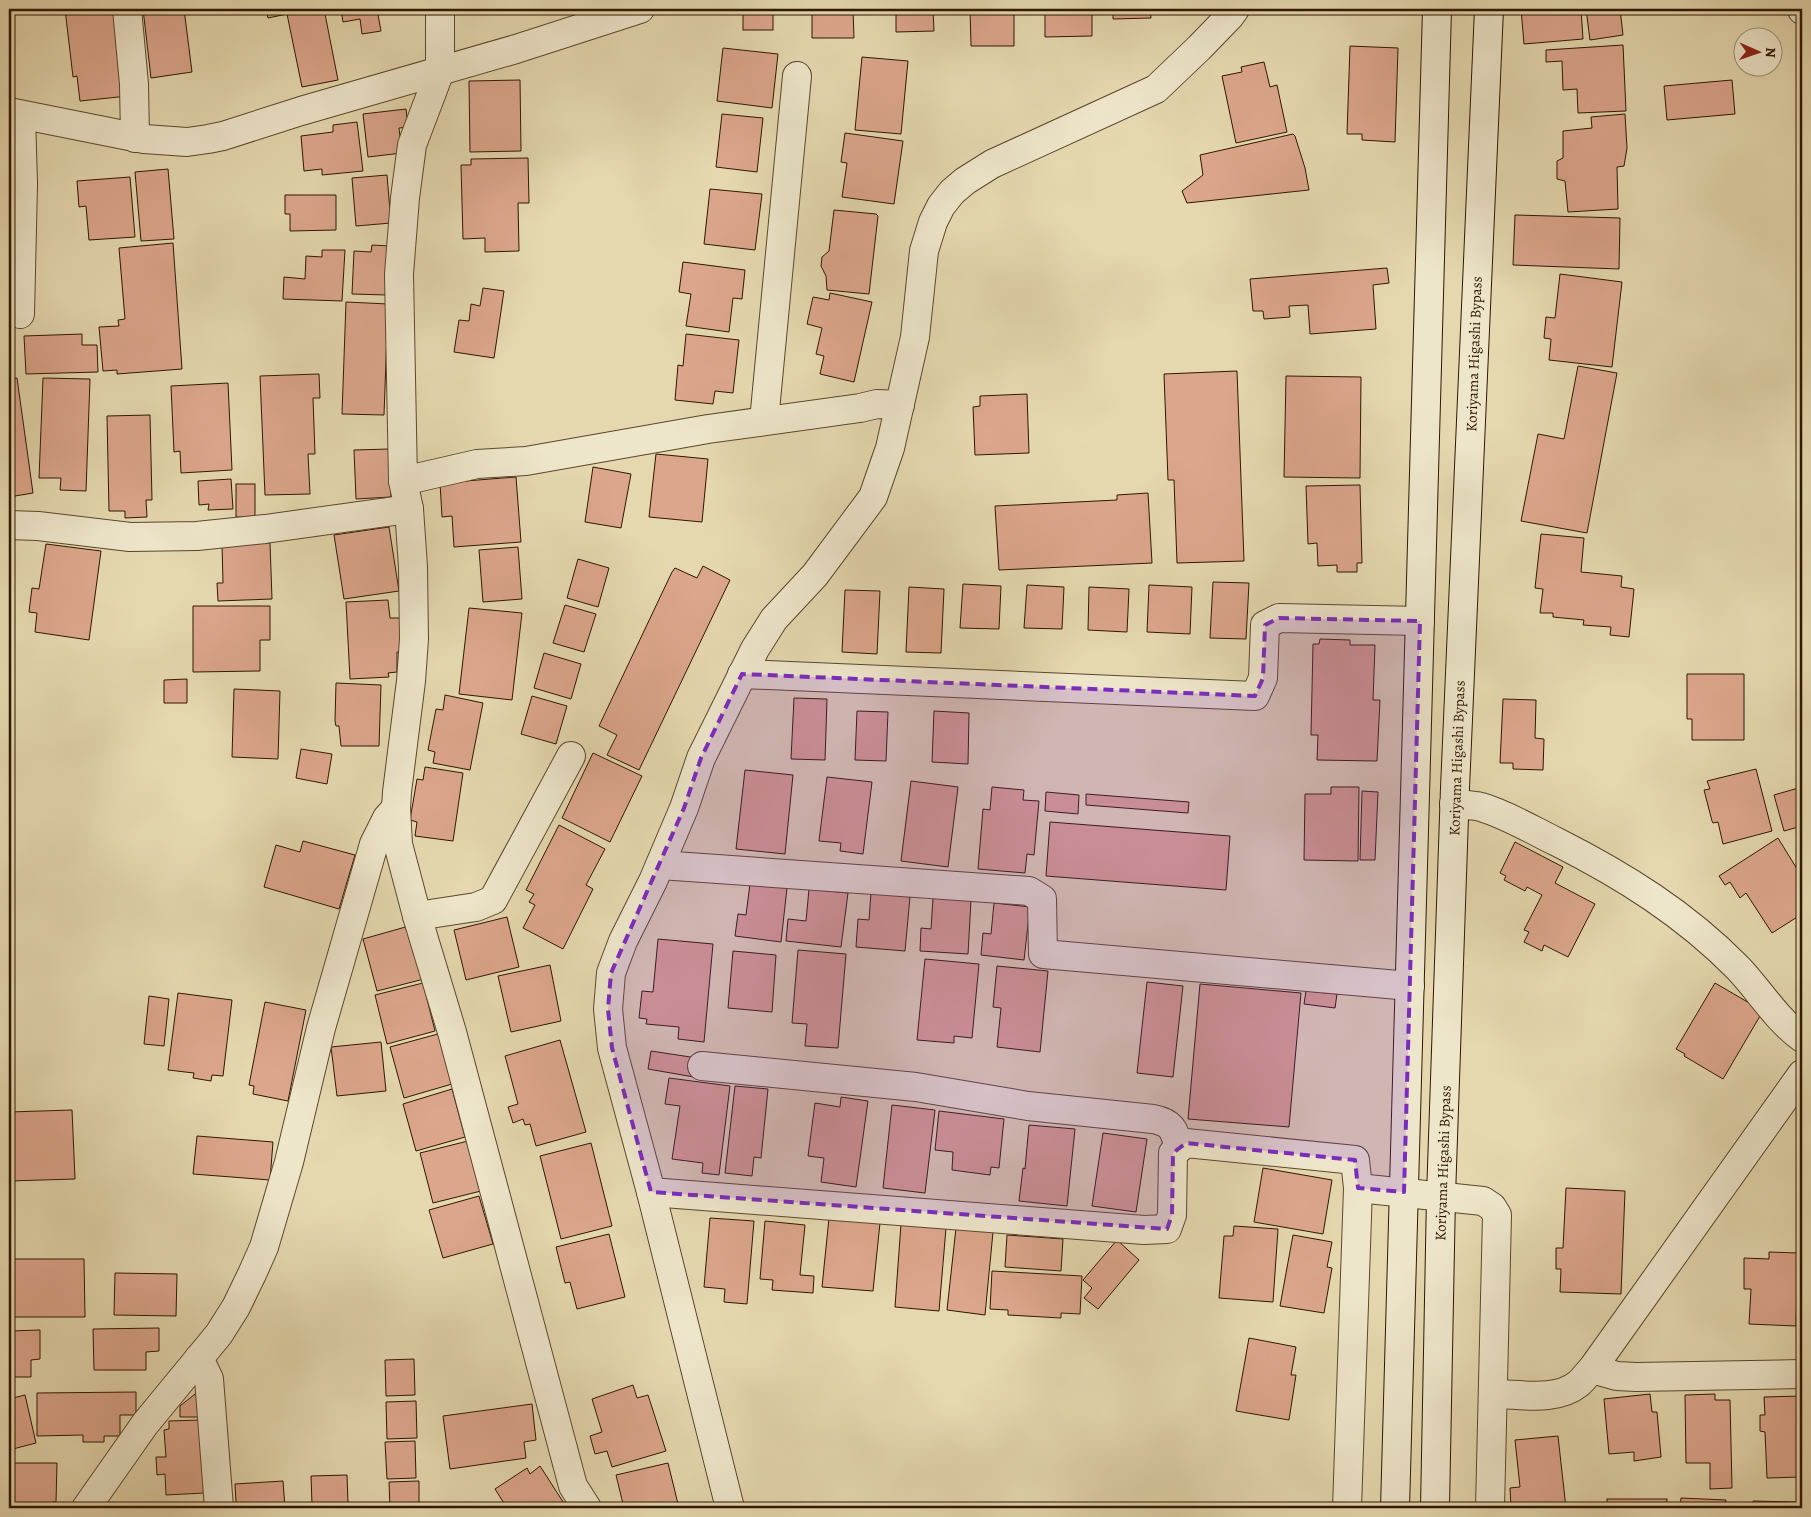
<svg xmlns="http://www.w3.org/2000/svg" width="1811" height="1517" viewBox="0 0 1811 1517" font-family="Alegreya,serif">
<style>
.building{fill:#dca68c;stroke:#2e1700}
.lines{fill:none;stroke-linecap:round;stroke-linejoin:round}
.street-casing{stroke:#5c472c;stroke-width:30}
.secondary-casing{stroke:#2e1700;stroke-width:30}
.street{stroke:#eee6cb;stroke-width:28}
.secondary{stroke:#eee6cb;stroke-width:28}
.marked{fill:#7b2cbf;fill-opacity:0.2;stroke:#7b2cbf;stroke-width:4;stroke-dasharray:10 6;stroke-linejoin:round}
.labels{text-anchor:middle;stroke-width:4.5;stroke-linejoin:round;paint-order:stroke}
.street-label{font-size:15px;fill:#2e1700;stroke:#eee6cb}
</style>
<rect width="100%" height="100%" fill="#e5d8af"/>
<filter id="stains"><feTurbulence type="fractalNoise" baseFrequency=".004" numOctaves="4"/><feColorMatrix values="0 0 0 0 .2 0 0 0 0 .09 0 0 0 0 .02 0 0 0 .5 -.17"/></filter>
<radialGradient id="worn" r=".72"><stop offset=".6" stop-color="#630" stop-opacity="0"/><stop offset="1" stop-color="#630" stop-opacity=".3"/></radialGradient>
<!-- building -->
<g class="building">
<polygon points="65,9 118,9 128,96 80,101 77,76 73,77"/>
<polygon points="143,9 184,9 192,72 151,78"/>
<polygon points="266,9 324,9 338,80 302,87 287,14 268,18"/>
<polygon points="341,9 377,9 381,31 362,34 360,19 343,22"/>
<rect x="743" y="9" width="30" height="21"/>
<polygon points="812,9 853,9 854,38 812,38"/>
<polygon points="896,9 933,9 934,31 896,32"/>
<polygon points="970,9 1014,9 1014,46 971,46"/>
<polygon points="1045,9 1092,9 1092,36 1045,37"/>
<polygon points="1113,9 1150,9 1151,18 1113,19"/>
<polygon points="1521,9 1581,9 1583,39 1524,44"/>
<polygon points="1586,9 1620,9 1623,35 1590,40"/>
<polygon points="1623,45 1626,111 1578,113 1577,89 1563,90 1562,61 1546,62 1546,50"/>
<polygon points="1350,46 1398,48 1395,142 1362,140 1362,134 1347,134"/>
<polygon points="723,48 778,54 772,108 717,101"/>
<polygon points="862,57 908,61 901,134 855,130"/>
<polygon points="1264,62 1270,87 1277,85 1287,132 1236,143 1222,76 1242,72 1241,67"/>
<polygon points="520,80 521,151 470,152 469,81"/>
<polygon points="1732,80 1735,114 1667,120 1664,86"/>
<polygon points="406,109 408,127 399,128 402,153 368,157 363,114"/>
<polygon points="722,114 763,118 757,172 716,167"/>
<polygon points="1625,114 1627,148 1624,166 1617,167 1618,209 1568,212 1565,181 1557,179 1557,161 1563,158 1563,131 1592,128 1591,117"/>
<polygon points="357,122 363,171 322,175 322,169 304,171 301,136 333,132 333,125"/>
<polygon points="845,133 903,141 894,204 842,197 847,163 841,162"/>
<polygon points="1293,134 1295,136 1305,168 1309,190 1187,203 1182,191 1203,175 1200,155"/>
<polygon points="528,158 529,203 518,203 519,251 485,252 485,238 463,239 461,165 471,165 471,159"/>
<polygon points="168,169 174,239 141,241 135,172"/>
<polygon points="387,175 391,223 356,226 352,178"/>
<polygon points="130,177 135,237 89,240 86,206 79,207 77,181"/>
<polygon points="710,189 762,194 755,250 704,244"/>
<polygon points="285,195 336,195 336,230 290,231 290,214 285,214"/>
<polygon points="834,210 876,214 878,216 869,294 827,290 826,276 821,266 822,257 829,251"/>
<polygon points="1515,215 1620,218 1619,269 1513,265"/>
<polygon points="173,243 182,369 117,374 117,370 103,371 99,327 119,326 118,320 125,319 119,248"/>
<polygon points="372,245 390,246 387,295 352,294 354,251 371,252"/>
<polygon points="322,250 345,250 342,301 283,299 284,277 305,279 306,256 322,257"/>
<polygon points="683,262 745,270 742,299 733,298 729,332 686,326 691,294 679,292"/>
<polygon points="1387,268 1389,283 1373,285 1376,329 1310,334 1308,305 1289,306 1290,317 1264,319 1263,311 1253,311 1250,279"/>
<polygon points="1560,274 1622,282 1612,367 1549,360 1551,339 1544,338 1546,317 1555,318"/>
<polygon points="483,288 504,291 494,358 454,352 459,320 469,321 471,304 480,306"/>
<polygon points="830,293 872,302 854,382 820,374 824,356 816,354 822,328 807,324 813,297 829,300"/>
<polygon points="346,302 388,304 384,415 342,414"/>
<polygon points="82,334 82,345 97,345 98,372 26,374 24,336"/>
<polygon points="686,334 739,340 733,393 715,391 713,404 675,400 678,365 683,366"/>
<polygon points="1578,366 1617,373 1587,533 1521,521 1538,434 1564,439"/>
<polygon points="1237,371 1244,561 1177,563 1174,480 1168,480 1164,374"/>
<polygon points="319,374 320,398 313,398 315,454 308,454 310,494 265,495 260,376"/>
<polygon points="1286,376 1361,377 1360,478 1284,477"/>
<polygon points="17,378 33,493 9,497 9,379"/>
<polygon points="43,378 90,379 86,491 60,490 61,478 39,478"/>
<polygon points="228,383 232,470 181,473 180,451 174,452 171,386"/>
<polygon points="1027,394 1029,453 975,455 973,407 980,406 980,396"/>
<polygon points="150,415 152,500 146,500 147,517 125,518 125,511 109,511 107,416"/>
<polygon points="389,449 391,497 356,499 354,450"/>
<polygon points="656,454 708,459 702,522 649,517"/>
<polygon points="593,467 631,474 621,528 585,522"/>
<polygon points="516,477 521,542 454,547 452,516 442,517 440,483"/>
<polygon points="231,479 233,509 208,510 209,504 199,505 198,481"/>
<rect x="236" y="484" width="19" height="33"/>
<polygon points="1360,485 1362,563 1357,563 1357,572 1337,572 1337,565 1318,566 1317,543 1308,544 1306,486"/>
<polygon points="1148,493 1152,563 999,570 995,506 1117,500 1117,495"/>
<polygon points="389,527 399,591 344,599 334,535"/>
<polygon points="1541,534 1584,538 1581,572 1622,576 1621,587 1634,589 1629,637 1610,635 1611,627 1583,625 1584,620 1553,617 1553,613 1540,613 1543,589 1535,588"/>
<polygon points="270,543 272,599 218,601 217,583 223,583 222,544"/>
<polygon points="46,544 101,551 89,640 35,632 37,613 29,612 32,588 39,589"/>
<polygon points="518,547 522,599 483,602 479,550"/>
<polygon points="578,559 609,568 598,607 567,598"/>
<polygon points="703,566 730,580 639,770 607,755 617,735 599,726 672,572 675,568 697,578"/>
<polygon points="1213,582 1249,583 1246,639 1210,638"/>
<polygon points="963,584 1001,586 999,629 960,628"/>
<polygon points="1027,585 1064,587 1062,629 1024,628"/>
<polygon points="1149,585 1192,587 1190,634 1147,632"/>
<polygon points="909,587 944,589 941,653 906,652"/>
<polygon points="1089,587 1129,589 1127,632 1088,630"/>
<polygon points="845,590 880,591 877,654 842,652"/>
<polygon points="388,600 390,618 400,618 401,652 397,652 397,672 388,673 389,677 350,679 346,602"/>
<polygon points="565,605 596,614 584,652 553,643"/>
<polygon points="193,606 270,606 270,640 260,640 260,671 193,672"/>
<polygon points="469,608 522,613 512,700 459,694"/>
<polygon points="1320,639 1350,640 1350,645 1375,645 1373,700 1380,700 1377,761 1317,760 1318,735 1311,735 1313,644 1319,644"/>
<polygon points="544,653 581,664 571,699 534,688"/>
<polygon points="1687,674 1744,674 1744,740 1692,740 1692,719 1687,719"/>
<polygon points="187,679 187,703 164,703 164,680"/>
<polygon points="336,683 381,685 379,746 341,746 339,726 336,726 335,721"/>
<polygon points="234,689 280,691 278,759 232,757"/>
<polygon points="445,695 483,703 470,770 433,763 435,752 428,750 436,709 443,710"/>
<polygon points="532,696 567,706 556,744 521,734"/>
<polygon points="794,698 827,699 825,760 791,759"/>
<polygon points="1503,699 1536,700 1535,738 1544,739 1543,770 1513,769 1513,763 1500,763"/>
<polygon points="857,711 888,712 886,761 855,760"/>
<polygon points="934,711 969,713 968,764 932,762"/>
<polygon points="301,749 332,754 327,784 296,778"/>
<polygon points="593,753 642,776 610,842 562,818"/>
<polygon points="425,767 463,773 453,841 415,836 417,822 410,820 417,779 423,780"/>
<polygon points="1756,769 1772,831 1723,844 1718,822 1713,823 1712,821 1704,790 1710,789 1707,781"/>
<polygon points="745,770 793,775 785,854 736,849"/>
<polygon points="827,777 872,782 863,854 840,851 841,843 819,841"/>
<polygon points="911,781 958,787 948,867 901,861"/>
<polygon points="992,787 1024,790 1023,800 1039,801 1034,855 1027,854 1025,873 978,869 983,809 990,810"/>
<polygon points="1331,787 1359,787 1358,861 1304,860 1305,794 1331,794"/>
<polygon points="1802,787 1802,826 1784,831 1774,795"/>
<polygon points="1362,791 1378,792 1375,860 1360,860"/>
<polygon points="1046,792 1079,795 1078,814 1045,811"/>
<polygon points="1086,794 1189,802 1188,813 1086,805"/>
<polygon points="1050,822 1230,836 1226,890 1046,876"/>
<polygon points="559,825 605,849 586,885 593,889 563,949 523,928 535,905 529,902 534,894 526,890"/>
<polygon points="1778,838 1802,877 1802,914 1772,933 1746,893 1740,898 1730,882 1725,885 1719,876"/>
<polygon points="303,841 355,855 339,909 264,887 276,845 300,852"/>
<polygon points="1515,842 1563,867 1555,883 1595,904 1568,957 1544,945 1542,951 1524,942 1529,932 1524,930 1542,895 1527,887 1525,891 1504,880 1506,876 1500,873"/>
<polygon points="750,884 787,888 781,942 735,936 738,914 746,915"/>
<polygon points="809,889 848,893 841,947 786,941 788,919 806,921"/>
<polygon points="871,893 910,897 905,951 856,947 858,919 869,920"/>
<polygon points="933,898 971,900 968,954 920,951 921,928 931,929"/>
<polygon points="994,903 1030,907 1024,960 981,955 983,933 991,934"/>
<polygon points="507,917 519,967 466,980 454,930"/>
<polygon points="409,926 424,979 377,991 363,939"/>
<polygon points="658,939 713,944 704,1042 678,1039 679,1027 646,1024 647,1019 639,1018 642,991 653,992"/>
<polygon points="798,950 846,954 838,1048 805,1046 807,1024 792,1023"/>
<polygon points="733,951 776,955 772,1012 728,1008"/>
<polygon points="925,959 979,964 972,1038 954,1036 954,1043 917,1040"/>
<polygon points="550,965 561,1021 511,1032 498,976"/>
<polygon points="997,966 1048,971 1040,1052 997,1047 1001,1008 993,1007"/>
<polygon points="1147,982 1183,986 1173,1077 1137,1073"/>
<polygon points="423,983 435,1031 387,1044 375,995"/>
<polygon points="1715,983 1763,1011 1723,1079 1684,1056 1685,1054 1676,1049"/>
<polygon points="1200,984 1301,993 1289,1127 1188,1119"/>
<polygon points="1306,991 1337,994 1335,1008 1304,1004"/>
<polygon points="178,993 232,1000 223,1076 212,1075 211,1081 193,1078 194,1073 168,1070"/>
<polygon points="149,996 169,999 164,1046 144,1044"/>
<polygon points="265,1002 306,1010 288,1101 253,1094 254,1086 249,1085"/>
<polygon points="438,1034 452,1084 404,1098 390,1047"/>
<polygon points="560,1040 586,1132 536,1146 530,1124 525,1125 523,1119 513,1123 508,1107 518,1104 505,1056"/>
<polygon points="381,1042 386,1091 337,1096 331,1047"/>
<polygon points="651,1051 697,1058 694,1077 648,1069"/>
<polygon points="669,1078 730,1086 719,1175 702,1173 703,1163 672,1159 680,1106 665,1104"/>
<polygon points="735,1086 768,1089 761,1158 754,1157 752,1176 725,1173"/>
<polygon points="452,1089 465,1137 416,1151 403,1104"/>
<polygon points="841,1097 868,1101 856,1187 821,1182 824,1158 808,1156 815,1103 840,1107"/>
<polygon points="892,1105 935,1110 925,1193 883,1188"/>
<polygon points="72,1110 75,1179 9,1181 9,1112"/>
<polygon points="939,1111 1004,1119 999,1168 991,1167 990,1175 952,1170 953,1152 935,1150"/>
<polygon points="1029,1125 1075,1129 1067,1206 1019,1201 1023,1168 1025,1169"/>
<polygon points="1103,1133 1147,1139 1136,1212 1092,1206"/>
<polygon points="197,1136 273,1142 270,1180 193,1174"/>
<polygon points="468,1141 481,1191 433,1203 420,1153"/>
<polygon points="591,1143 612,1226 561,1239 540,1156"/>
<polygon points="1263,1168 1332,1180 1323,1234 1254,1222"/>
<polygon points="1566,1188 1625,1191 1621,1294 1560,1292 1561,1269 1556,1269 1556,1248 1563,1248"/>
<polygon points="479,1196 493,1244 443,1258 429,1210"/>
<polygon points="710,1218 754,1221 747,1304 724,1302 725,1289 704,1287"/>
<polygon points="829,1218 880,1223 873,1291 822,1287"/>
<polygon points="765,1221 805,1225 800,1275 814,1276 813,1293 772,1290 773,1280 760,1279"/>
<polygon points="901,1224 946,1228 939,1311 895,1307"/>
<polygon points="1234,1226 1278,1229 1273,1302 1219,1298 1224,1236 1233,1236"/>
<polygon points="956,1228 993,1232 985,1315 947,1310"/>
<polygon points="609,1234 625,1297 577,1309 570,1282 565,1283 556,1247"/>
<polygon points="1007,1235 1063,1239 1061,1271 1005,1267"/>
<polygon points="1293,1235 1332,1242 1327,1267 1332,1268 1324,1313 1280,1306"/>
<polygon points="1117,1240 1139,1260 1098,1309 1084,1298 1092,1288 1083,1280"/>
<polygon points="1769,1252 1798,1253 1796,1326 1749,1324 1751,1289 1744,1289 1744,1258 1769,1259"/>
<polygon points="13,1259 84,1259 85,1317 14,1317"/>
<polygon points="992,1271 1082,1276 1080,1314 1061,1313 1061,1318 1008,1315 1008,1310 990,1309"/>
<polygon points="115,1273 177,1274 176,1316 114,1315"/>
<polygon points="159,1328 159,1351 146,1352 146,1370 94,1370 93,1329"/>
<polygon points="40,1330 40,1359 31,1360 31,1377 9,1377 9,1331"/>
<polygon points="1249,1338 1296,1347 1291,1375 1296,1375 1289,1420 1236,1411"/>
<polygon points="414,1359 415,1395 386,1396 385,1360"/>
<polygon points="633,1385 637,1398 648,1395 666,1451 612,1467 607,1451 595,1454 590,1436 602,1432 592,1399"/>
<polygon points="200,1390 200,1417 180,1417 180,1406"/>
<polygon points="136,1392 136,1415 120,1415 120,1436 104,1436 104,1442 83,1442 83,1435 37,1436 37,1393"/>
<polygon points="1650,1394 1652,1412 1657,1412 1661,1457 1634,1461 1634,1452 1609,1454 1604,1399"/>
<polygon points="1715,1394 1715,1400 1730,1400 1732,1488 1710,1489 1710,1463 1686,1463 1685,1395"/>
<polygon points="25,1395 36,1443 9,1450 9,1399"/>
<polygon points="1802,1396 1802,1477 1767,1478 1765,1432 1760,1431 1760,1415 1765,1415 1764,1397"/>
<polygon points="416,1401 417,1438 387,1439 386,1402"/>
<polygon points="532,1404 536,1440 524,1442 526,1458 450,1469 443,1416"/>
<polygon points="201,1420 204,1493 166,1495 165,1474 157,1475 156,1457 166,1457 164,1430 169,1429 169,1421"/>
<polygon points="1558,1436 1566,1508 1524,1508 1523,1506 1511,1507 1510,1488 1520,1487 1515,1440"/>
<polygon points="415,1441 416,1478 387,1479 385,1442"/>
<polygon points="9,1463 57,1463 56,1502 52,1502 52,1508 9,1508"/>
<polygon points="668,1463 679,1508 624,1508 616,1475"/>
<polygon points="540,1466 567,1508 507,1508 495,1489 527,1468 530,1474"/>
<polygon points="347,1475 348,1503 312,1504 311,1476"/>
<polygon points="283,1481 285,1508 232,1508 231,1504 236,1503 235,1484"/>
<polygon points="419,1481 419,1508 390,1508 389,1482"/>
<polygon points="1681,1498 1726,1500 1725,1508 1680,1508"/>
<rect x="1607" y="1499" width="60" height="9"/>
<polygon points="1753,1501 1795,1502 1794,1508 1752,1508"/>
</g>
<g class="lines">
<defs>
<g id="street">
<polyline points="127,9 134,84 135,138"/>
<polyline points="440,9 440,71 412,145 405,198 399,274 403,481 409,509 413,567 414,639 411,681 397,792 396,808 398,844 417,916 452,1032 573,1486 587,1508"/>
<polyline points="1802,9 1802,10"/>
<polyline points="9,112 144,139 187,142 208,139 223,136 301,111 516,49 640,9"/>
<polyline points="20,314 23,184 21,115"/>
<polyline points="764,421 797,76"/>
<polyline points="403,481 477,464 526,461 708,429 860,408 877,404 900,405"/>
<polyline points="9,525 38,526 130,537 197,536 265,529 409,509"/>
<polyline points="742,674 1255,696 1263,678 1265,625 1279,618 1420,621"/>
<path d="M 1454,804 C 1463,805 1473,805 1481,807 C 1508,815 1532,830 1557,842 C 1624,876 1685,914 1738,968 C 1760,991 1776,1019 1802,1038"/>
<polyline points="660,865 1029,891 1042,899 1043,954 1410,986"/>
<polyline points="417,916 476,907 493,900 571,756"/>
<path d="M 702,1066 L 916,1087 L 1028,1106 L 1153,1119 C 1173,1123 1174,1130 1179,1148"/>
<polyline points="1358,1188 1483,1201 1492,1207 1497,1215 1490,1508"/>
<polyline points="651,1192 1144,1230 1167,1229 1172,1215 1173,1153 1186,1143 1355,1160 1358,1188 1347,1508"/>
<polyline points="199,1358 209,1379 219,1508"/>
<polyline points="1592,1369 1617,1376 1636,1377 1802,1374"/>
<path d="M 1494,1394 C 1520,1394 1556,1402 1578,1384 C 1583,1380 1587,1374 1592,1369 L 1802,1074"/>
<polyline points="86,1508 145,1424 219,1334 236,1307 252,1274 264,1247 289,1162 321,1028 374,844 387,818 396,808"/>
<polyline points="730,1508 651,1192 612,1048 608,1009 611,973 623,941 653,881 684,808 701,758 755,649 774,619 815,575 873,497 890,448 915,337 924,251 933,222 941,206 952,192 965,181 992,164 1156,89 1199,48 1230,16 1235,9"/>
</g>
<g id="secondary">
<polyline points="1395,1508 1437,9"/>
<polyline points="1435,1508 1441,1196 1455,788 1489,9"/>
</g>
</defs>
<!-- street casing -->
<use href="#street" class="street-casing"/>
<!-- secondary casing -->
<use href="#secondary" class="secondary-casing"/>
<!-- street -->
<use href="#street" class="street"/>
<!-- secondary -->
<use href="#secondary" class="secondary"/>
</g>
<!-- marked area -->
<path class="marked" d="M 1279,618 L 1420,621 L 1404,1192 L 1358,1188 L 1355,1160 L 1186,1143 L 1173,1153 L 1172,1215 L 1167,1229 L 651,1192 L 612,1048 L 608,1009 L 611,973 L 684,808 L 701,758 L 742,674 L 1255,696 L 1263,678 L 1265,625 Z"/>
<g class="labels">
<!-- street labels -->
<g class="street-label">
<text transform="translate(1474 354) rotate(-88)" y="5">Koriyama Higashi Bypass</text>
<text transform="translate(1457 758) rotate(-88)" y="5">Koriyama Higashi Bypass</text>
<text transform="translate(1443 1163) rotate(-88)" y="5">Koriyama Higashi Bypass</text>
</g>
</g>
<!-- margin -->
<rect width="1811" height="1517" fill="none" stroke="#e5d8af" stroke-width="30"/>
<rect x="10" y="10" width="1791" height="1497" fill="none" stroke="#2e1700" stroke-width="2.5"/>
<rect x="15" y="15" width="1781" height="1487" fill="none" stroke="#2e1700"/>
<!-- north arrow -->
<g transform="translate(1758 52) rotate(92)"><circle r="24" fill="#eee6cb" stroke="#a1937a"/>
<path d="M0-4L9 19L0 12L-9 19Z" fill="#8f2418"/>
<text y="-8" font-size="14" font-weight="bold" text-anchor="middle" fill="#2e1700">N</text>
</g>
<rect width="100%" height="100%" filter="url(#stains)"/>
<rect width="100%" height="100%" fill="url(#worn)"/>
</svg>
